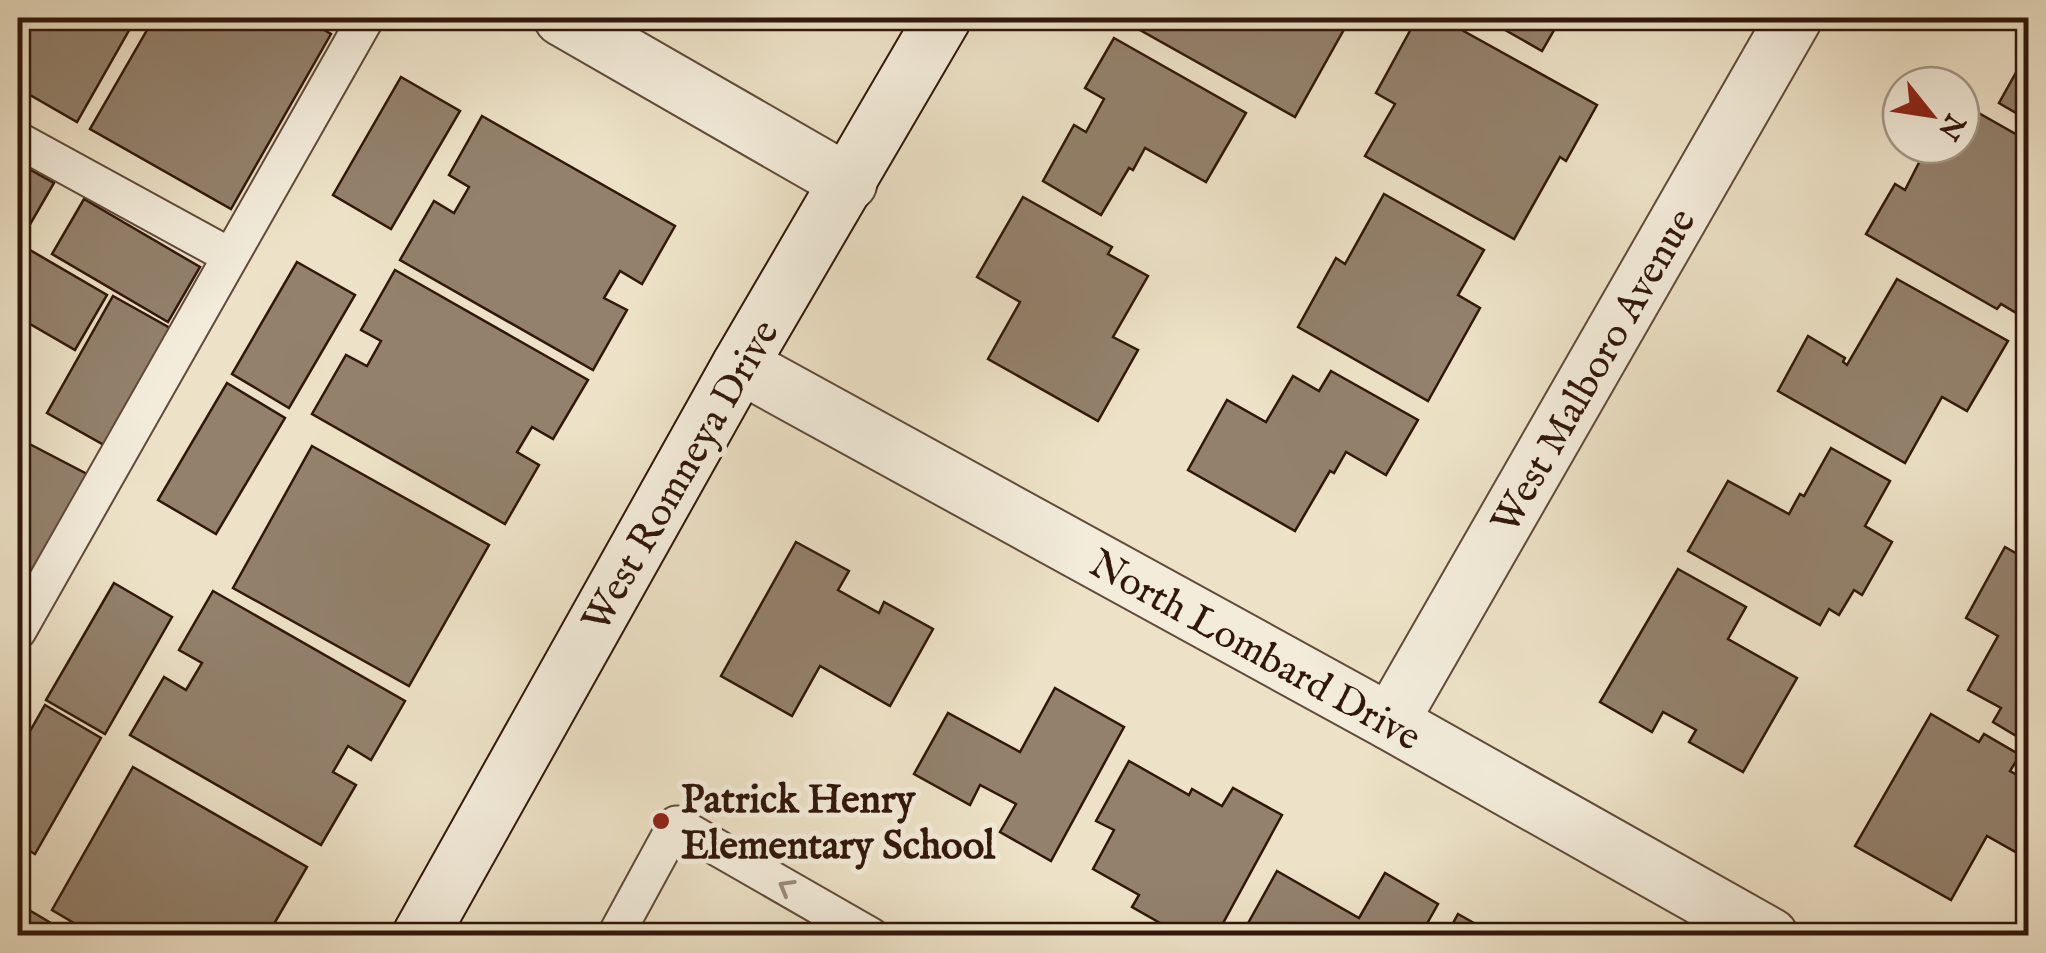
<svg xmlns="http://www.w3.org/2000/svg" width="2046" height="953" viewBox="0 0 2046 953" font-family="'IM FELL English',serif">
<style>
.building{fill:#93816c;stroke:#31170a;stroke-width:2.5}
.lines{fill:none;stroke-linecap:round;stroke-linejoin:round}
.lane-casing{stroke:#604a39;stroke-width:39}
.street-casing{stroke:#604a39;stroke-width:59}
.secondary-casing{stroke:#31170a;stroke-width:59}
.lane{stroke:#f3ecdb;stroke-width:35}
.street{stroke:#f3ecdb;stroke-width:55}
.secondary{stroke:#f3ecdb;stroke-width:55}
.oneway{stroke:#9c8c7d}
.poi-dot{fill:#8f2418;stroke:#f3ecdb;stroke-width:4}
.labels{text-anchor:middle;stroke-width:10;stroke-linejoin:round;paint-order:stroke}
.street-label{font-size:40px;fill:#31170a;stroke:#f3ecdb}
.poi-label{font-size:40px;font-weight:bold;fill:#31170a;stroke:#f3ecdb;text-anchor:start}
</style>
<rect width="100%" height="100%" fill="#ede2c7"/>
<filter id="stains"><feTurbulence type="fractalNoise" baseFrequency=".002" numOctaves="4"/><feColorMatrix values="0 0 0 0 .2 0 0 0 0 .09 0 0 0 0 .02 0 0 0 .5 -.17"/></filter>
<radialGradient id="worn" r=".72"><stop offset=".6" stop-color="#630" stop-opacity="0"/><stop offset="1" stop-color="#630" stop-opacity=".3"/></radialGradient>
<!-- building -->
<g class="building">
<polygon points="18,18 136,18 77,122 18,88"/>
<polygon points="154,18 303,18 331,34 231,209 90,129"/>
<polygon points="1126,18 1335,18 1347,24 1295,117 1124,21"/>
<polygon points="1417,18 1440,18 1597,105 1566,161 1560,157 1514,239 1365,156 1395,104 1376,93"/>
<polygon points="1484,18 1561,18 1542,51"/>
<polygon points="1114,38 1246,113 1206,182 1145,148 1133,170 1129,168 1101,215 1043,181 1074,125 1086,132 1104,99 1085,88"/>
<polygon points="2028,51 2028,120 1999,103"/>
<polygon points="401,77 460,111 391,229 333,195"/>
<polygon points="1961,103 2028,141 2028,320 2001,304 1997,309 1866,234 1895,184 1905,190 1928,145 1961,145"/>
<polygon points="482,116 675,226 642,284 620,271 604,298 627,310 593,370 400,260 434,201 454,213 469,187 449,175"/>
<polygon points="18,163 54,183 21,240 18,238"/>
<polygon points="1384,194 1484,250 1458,295 1480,308 1428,401 1298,327 1336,258 1345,264"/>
<polygon points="1023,197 1112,247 1108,254 1148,276 1113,337 1138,350 1098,421 988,359 1020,302 977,277"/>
<polygon points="84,199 200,267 168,322 52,254"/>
<polygon points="18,243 107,295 75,350 18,317"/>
<polygon points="297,262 355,295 289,408 232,374"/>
<polygon points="395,270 588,380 553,439 532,427 517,452 539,465 505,524 312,414 346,355 367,366 381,341 361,330"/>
<polygon points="1897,279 2008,341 1967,411 1942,397 1905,463 1778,391 1808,336 1845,358 1843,362 1847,365"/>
<polygon points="113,296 170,328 104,445 47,413"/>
<polygon points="1331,371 1418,420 1386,475 1346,452 1334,473 1330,471 1295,531 1188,470 1227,400 1266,422 1293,376 1319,391"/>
<polygon points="227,383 285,418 216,534 158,500"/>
<polygon points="18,438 87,474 18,597"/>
<polygon points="312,446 489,545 409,686 233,588"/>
<polygon points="1831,448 1890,481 1865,526 1892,542 1862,595 1854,590 1839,615 1829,609 1820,625 1688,551 1728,481 1789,514 1800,494 1804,496"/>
<polygon points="796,542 849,571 838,590 879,613 884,602 933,629 890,706 820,666 792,716 721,676"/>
<polygon points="2005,547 2028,560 2028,743 1993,722 2001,708 1968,690 1998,636 1966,618"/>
<polygon points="1678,569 1746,607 1728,639 1797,678 1743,772 1689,742 1696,730 1663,712 1652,732 1600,702"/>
<polygon points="114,583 172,617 105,734 46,700"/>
<polygon points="213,591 405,701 371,760 348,746 333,772 356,785 321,845 130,735 164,677 186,690 202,663 179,650"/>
<polygon points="1055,688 1124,727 1051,861 1000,832 1016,804 980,785 970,805 914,774 948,713 1020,752"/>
<polygon points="45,705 101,738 35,854 18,844 18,752"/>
<polygon points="1931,714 1979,742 1984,734 2020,755 2010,771 2028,781 2028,859 1987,836 1951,900 1855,846"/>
<polygon points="1129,761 1189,795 1192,789 1222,806 1233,788 1282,815 1216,936 1183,936 1132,907 1139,895 1093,869 1114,830 1096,821"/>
<polygon points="133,767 307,867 267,936 96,936 52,910"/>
<polygon points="1277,871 1359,918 1385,873 1438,904 1420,936 1241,936"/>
<polygon points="29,910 73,936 18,936"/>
<polygon points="1458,914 1497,936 1446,936"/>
</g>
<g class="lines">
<defs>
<g id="lane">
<polyline points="18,140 230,256"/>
<polyline points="18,631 366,18"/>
<polyline points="615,936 676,824 871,936"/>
</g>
<g id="street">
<polyline points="562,18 849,183"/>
<polyline points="740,365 1390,722 1770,936"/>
<polyline points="1390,722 1794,18"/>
</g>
<polyline id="secondary" points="420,936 740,365 943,18"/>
</defs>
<!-- lane casing -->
<use href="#lane" class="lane-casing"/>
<!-- street casing -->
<use href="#street" class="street-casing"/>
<!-- secondary casing -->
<use href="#secondary" class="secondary-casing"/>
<!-- lane -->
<use href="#lane" class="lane"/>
<!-- street -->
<use href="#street" class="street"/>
<!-- secondary -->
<use href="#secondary" class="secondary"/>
</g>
<!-- one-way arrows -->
<defs><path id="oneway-chevron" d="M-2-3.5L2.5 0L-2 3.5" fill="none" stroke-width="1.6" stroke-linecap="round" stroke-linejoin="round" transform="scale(2.5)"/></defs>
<use class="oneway" href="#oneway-chevron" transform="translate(786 887) rotate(-150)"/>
<!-- markers -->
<circle class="poi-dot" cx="661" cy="821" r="10"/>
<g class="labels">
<!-- street labels -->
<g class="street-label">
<text transform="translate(1592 370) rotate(-60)" y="14">West Malboro Avenue</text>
<text transform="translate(679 475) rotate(-60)" y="14">West Romneya Drive</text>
<text transform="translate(1256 649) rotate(29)" y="14">North Lombard Drive</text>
</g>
<!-- poi labels -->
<g class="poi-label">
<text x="681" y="812">Patrick Henry<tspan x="681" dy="46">Elementary School</tspan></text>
</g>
</g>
<!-- margin -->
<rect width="2046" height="953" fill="none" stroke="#ede2c7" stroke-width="60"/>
<rect x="20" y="20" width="2006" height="913" fill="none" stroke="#31170a" stroke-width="5"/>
<rect x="30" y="30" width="1986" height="893" fill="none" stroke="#31170a" stroke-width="2.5"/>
<!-- north arrow -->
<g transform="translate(1931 115) rotate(120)"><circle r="48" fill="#f3ecdb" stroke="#a59787" stroke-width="2.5"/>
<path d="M0-8L18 38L0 25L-18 38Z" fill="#8f2418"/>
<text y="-15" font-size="28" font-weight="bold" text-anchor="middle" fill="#31170a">N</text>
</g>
<rect width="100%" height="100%" filter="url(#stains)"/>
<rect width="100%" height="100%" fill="url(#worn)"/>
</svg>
